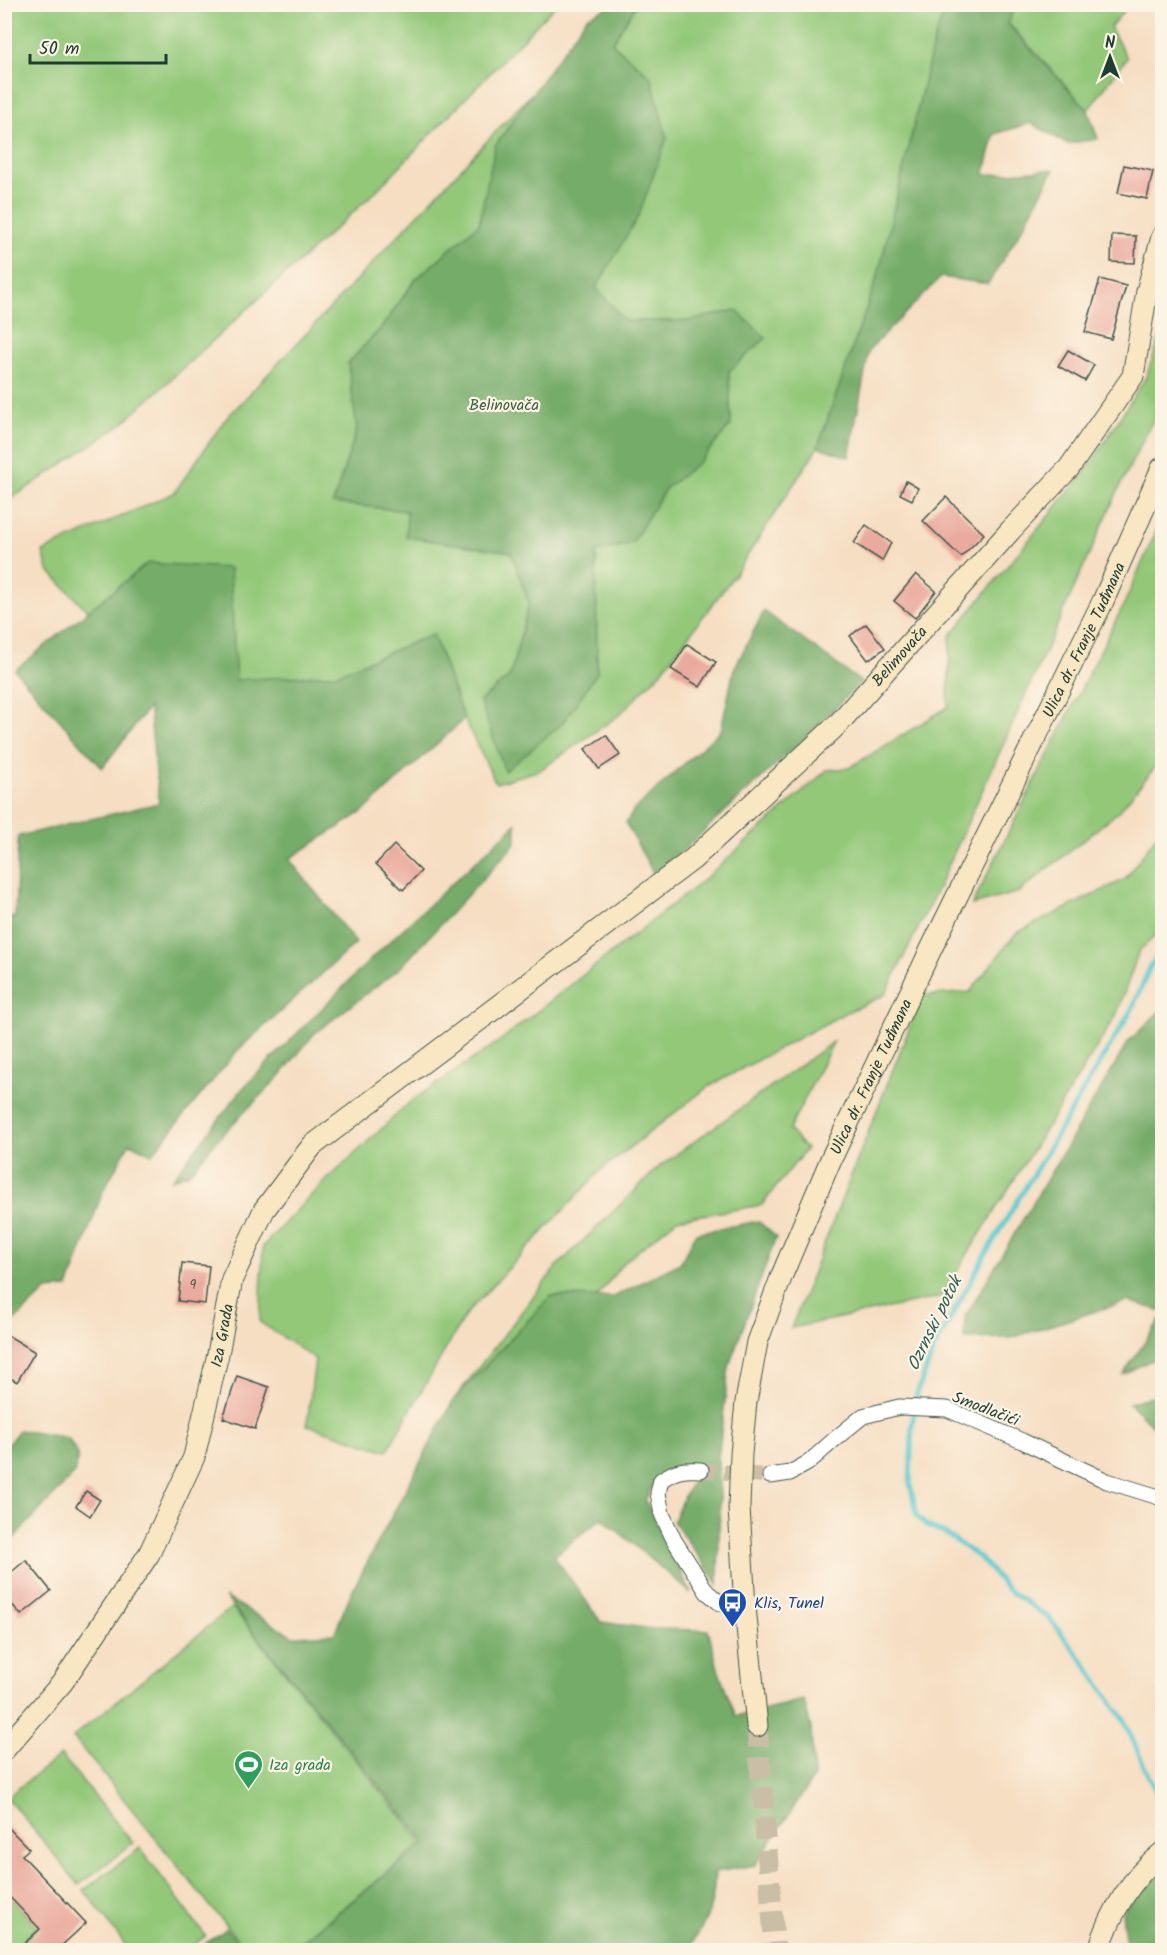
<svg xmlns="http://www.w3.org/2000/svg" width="1167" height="1955" viewBox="0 0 1167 1955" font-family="Kalam,sans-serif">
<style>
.green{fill:#93c879;stroke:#598256;stroke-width:1.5}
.forest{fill:#76ac69;stroke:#4a744e;stroke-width:1.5}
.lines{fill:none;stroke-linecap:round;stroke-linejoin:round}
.stream{stroke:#5dcad0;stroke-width:5}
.building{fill:#eaaa9f}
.street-tunnel{stroke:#cbbea6;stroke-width:15;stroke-dasharray:15 8;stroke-linecap:butt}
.secondary-tunnel{stroke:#cbbea6;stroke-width:21;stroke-dasharray:21 10;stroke-linecap:butt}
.street-casing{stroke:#3f5549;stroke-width:17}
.secondary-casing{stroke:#3f5549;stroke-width:23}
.street{stroke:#fff;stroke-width:15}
.secondary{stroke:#f9e7c3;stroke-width:21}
.labels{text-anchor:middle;stroke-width:4.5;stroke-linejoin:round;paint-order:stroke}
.number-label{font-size:14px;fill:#52584f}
.park-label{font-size:16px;fill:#3c6045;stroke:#fcf5e5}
.street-label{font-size:16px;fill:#1f3d34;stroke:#fcf5e5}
.transit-label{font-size:16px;fill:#164399;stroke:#fcf5e5;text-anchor:start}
.leisure-label{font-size:16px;fill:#27864d;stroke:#fcf5e5;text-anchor:start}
.water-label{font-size:18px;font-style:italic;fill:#2e605b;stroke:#fcf5e5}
</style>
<rect width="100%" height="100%" fill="#fcf5e5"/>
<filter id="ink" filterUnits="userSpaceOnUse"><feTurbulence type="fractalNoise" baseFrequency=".0167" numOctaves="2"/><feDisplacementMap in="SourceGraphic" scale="12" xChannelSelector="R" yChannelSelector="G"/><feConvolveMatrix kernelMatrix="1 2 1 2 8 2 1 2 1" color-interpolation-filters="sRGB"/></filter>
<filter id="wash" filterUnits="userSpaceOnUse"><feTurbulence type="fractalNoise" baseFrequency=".008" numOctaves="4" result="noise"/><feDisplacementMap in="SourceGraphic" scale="24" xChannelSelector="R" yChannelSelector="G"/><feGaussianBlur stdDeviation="1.35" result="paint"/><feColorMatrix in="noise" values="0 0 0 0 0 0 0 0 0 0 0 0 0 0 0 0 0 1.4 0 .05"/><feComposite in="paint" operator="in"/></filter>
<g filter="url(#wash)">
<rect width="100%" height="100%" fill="#f6dec3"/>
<!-- green -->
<g class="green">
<polygon points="5,4 556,4 556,5 373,194 122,424 5,503"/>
<polygon points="636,5 947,5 934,40 879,272 818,447 736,573 662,671 618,716 540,770 496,783 464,719 433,634 337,674 236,680 148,563 88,611 48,570 43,552 54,546 174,493 224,421 532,93 495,146 479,224 415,280 382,327 348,363 357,429 333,503 407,511 406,537 511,552 529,603 510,676 480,701 597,673 596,552 632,543 665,489 700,461 731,425 729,371 766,338 736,310 688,321 625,321 596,288 610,263 651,77 612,43"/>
<polygon points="1015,5 1129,5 1110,27 1127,58 1088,110 1008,23"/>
<polygon points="1162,332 1162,402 1121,484 939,886 885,995 843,1014 708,1087 601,1170 466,1314 387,1451 307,1425 315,1359 260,1322 263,1246 315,1191 411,1101 501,1040 701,882 827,770 849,768 948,707 950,636 1088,468 1146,377"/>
<polygon points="1162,518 1162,759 1118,812 1019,892 972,905 1125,602"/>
<polygon points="1162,828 1162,930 1139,951 1116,1016 941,1297 791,1328 922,996 970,992 1016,933 1125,879"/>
<polygon points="834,1041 789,1130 806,1149 762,1205 677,1219 623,1263 597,1297 551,1296 454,1399 558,1265 660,1166"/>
<polygon points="232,1607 423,1843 291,1950 246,1950 73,1737"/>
<polygon points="61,1755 133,1843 79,1885 7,1797"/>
<polygon points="140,1848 206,1936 186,1950 129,1950 84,1890"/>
<polygon points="4,1891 38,1927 15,1950 5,1950"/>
</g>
<!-- forest -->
<g class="forest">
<polygon points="614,4 636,5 612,43 651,77 667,138 639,215 596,288 625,321 688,321 736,310 766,338 729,371 731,425 700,461 665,489 632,543 596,552 597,673 562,724 505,771 480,701 510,676 529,603 511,552 406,537 407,511 333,503 357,429 348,363 382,327 415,280 479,224 495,146 587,17"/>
<polygon points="947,5 1015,5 1008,24 1088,110 1098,139 1067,144 1031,123 995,134 984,175 1054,169 1025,224 988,284 941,277 869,350 849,457 818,447 879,272 934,40"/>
<polygon points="148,563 230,568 236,680 337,674 433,634 464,719 364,811 289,859 356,943 238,1050 152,1154 130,1143 103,1191 68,1288 47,1290 5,1330 4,915 15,918 18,836 159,803 149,707 102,768 15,670"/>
<polygon points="764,611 861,682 807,736 681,852 653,873 626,823 634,810 721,730 734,669"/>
<polygon points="516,824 516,843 400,968 314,1034 280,1076 218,1139 189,1173 172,1179 243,1088 375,955"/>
<polygon points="1162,1009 1162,1311 1128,1301 1011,1338 964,1339 965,1317 1129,1041"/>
<path d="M 758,1221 L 776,1237 L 729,1366 L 718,1459 L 720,1496 L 718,1584 L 673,1521 L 683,1498 L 701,1466 L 657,1479 L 645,1500 L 691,1593 L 602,1518 L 554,1556 L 601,1622 L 653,1629 L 708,1630 L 719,1672 L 736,1716 L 804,1700 L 811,1728 L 814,1777 L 755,1865 L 715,1872 C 714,1906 707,1924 687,1950 L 292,1950 L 426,1843 L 225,1597 L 293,1636 L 334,1634 L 351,1593 L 454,1399 L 551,1296 L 614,1297 L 680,1263 L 696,1233 Z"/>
<polygon points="1162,1317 1162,1355 1123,1374"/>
<polygon points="1162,1393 1162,1435 1129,1403"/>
<polygon points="19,1430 68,1438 78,1455 75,1473 5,1547 5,1448"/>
<polygon points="1162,1865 1162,1950 1128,1950 1126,1946 1122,1913 1135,1893"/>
<polygon points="226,1929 244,1950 196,1950"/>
</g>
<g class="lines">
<!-- stream -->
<polyline class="stream" points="1162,951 1151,965 1132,1009 985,1255 934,1349 917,1393 912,1426 910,1484 917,1516 926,1525 946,1534 981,1559 1008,1590 1049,1618 1084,1662 1124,1720 1152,1784 1162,1801"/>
</g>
<g id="blocks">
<!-- building -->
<g class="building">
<polygon points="1124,165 1153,171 1147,199 1118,193"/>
<polygon points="1112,235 1136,236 1135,263 1111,262"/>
<polygon points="1100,279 1126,286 1111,339 1085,332"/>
<polygon points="1068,350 1094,365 1085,381 1058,366"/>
<polygon points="906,481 918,488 912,500 900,494"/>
<polygon points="946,497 984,534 961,557 923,521"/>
<polygon points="866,525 891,543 882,561 854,543"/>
<polygon points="916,574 936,591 915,618 894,601"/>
<polygon points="866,624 885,648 868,660 850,636"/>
<polygon points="687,644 716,662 700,687 671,669"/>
<polygon points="606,735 620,755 599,769 585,749"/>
<polygon points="394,845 421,871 403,890 376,864"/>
<polygon points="182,1263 209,1266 205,1304 178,1301"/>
<polygon points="4,1333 35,1352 17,1382 4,1374"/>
<polygon points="237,1376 269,1387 255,1429 223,1418"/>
<polygon points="86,1491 100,1500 90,1516 76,1506"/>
<polygon points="26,1560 51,1591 21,1615 4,1595 4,1578"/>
<polygon points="4,1823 29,1849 22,1855 86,1923 57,1950 17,1950 40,1929 4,1891"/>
</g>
</g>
</g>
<g filter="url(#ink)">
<use href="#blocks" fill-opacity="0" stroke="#3f5549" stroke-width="1.5"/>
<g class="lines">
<!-- street-tunnel -->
<polyline class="street-tunnel" points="701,1470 770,1476"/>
<!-- secondary-tunnel -->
<polyline class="secondary-tunnel" points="757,1726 775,1950"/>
<defs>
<g id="street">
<path d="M 701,1470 C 683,1469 676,1470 661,1480 L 658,1493 L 662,1514 L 674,1540 L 707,1592 L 720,1603 L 745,1607"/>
<polyline points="770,1476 790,1473 808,1463 835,1439 863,1416 899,1407 947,1409 1022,1441 1107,1481 1162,1498"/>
</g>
<g id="secondary">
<path id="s1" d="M 757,1726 L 745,1607 L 739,1508 L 741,1454 L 746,1402 L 757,1342 L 782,1275 L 831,1159 L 932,947 L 1103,601 L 1162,468"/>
<path id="s2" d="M 4,1750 L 62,1683 L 149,1554 L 194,1457 L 218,1354 L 232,1279 L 264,1210 L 312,1146 L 693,859 L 837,725 L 1010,531 L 1069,468 L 1133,376 L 1147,291 L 1162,237"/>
<path d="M 1099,1950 C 1110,1913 1132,1877 1162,1853"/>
</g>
</defs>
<!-- street casing -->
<use href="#street" class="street-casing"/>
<!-- secondary casing -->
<use href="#secondary" class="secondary-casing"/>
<!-- street -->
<use href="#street" class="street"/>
<!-- secondary -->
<use href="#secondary" class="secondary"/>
</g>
</g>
<!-- icons -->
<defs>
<symbol id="bus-pin" viewBox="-11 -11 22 30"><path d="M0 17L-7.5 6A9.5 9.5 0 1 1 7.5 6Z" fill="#1a4fb4" stroke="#fcf5e5"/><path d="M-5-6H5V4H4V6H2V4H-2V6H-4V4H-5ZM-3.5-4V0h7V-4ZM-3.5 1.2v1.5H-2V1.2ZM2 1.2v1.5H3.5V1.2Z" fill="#fff"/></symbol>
<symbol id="stadium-pin" viewBox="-11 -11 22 30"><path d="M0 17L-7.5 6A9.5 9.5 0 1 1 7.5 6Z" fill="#2e9e5b" stroke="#fcf5e5"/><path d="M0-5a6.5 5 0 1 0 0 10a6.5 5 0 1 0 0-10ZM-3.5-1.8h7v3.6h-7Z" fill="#fff"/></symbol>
</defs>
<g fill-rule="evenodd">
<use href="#bus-pin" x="716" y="1586" width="33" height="45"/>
<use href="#stadium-pin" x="232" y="1748" width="33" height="45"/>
</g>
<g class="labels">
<!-- number labels -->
<g class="number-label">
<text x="193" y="1289">9</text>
</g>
<!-- park labels -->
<g class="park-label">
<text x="504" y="410">Belinovača</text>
</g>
<!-- street labels -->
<g class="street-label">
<text dy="6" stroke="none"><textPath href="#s1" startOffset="1161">Ulica dr. Franje Tuđmana</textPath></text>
<text dy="6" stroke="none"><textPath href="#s2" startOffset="1456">Belimovača</textPath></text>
<text dy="6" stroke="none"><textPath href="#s1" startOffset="675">Ulica dr. Franje Tuđmana</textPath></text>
<text dy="6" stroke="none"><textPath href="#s2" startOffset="476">Iza Grada</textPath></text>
<text transform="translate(986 1408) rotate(21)" y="6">Smodlačići</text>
</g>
<!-- transit labels -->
<g class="transit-label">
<text x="754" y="1608">Klis, Tunel</text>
</g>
<!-- leisure labels -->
<g class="leisure-label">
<text x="269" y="1770">Iza grada</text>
</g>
<!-- water labels -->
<g class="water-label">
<text transform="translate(934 1323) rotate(-64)" y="6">Ozrnski potok</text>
</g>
</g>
<!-- margin -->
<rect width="1167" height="1955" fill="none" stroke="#fcf5e5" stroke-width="24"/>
<!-- north arrow -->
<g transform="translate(1110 57)" stroke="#fcf5e5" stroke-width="4.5" paint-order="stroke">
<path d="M0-4.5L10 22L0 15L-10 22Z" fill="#1f3d34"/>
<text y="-9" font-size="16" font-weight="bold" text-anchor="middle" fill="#1f3d34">N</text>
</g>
<!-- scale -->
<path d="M30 54v9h136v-9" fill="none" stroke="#1f3d34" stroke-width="3"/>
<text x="39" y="54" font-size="18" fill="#1f3d34" stroke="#fcf5e5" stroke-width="4.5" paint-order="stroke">50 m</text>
</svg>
